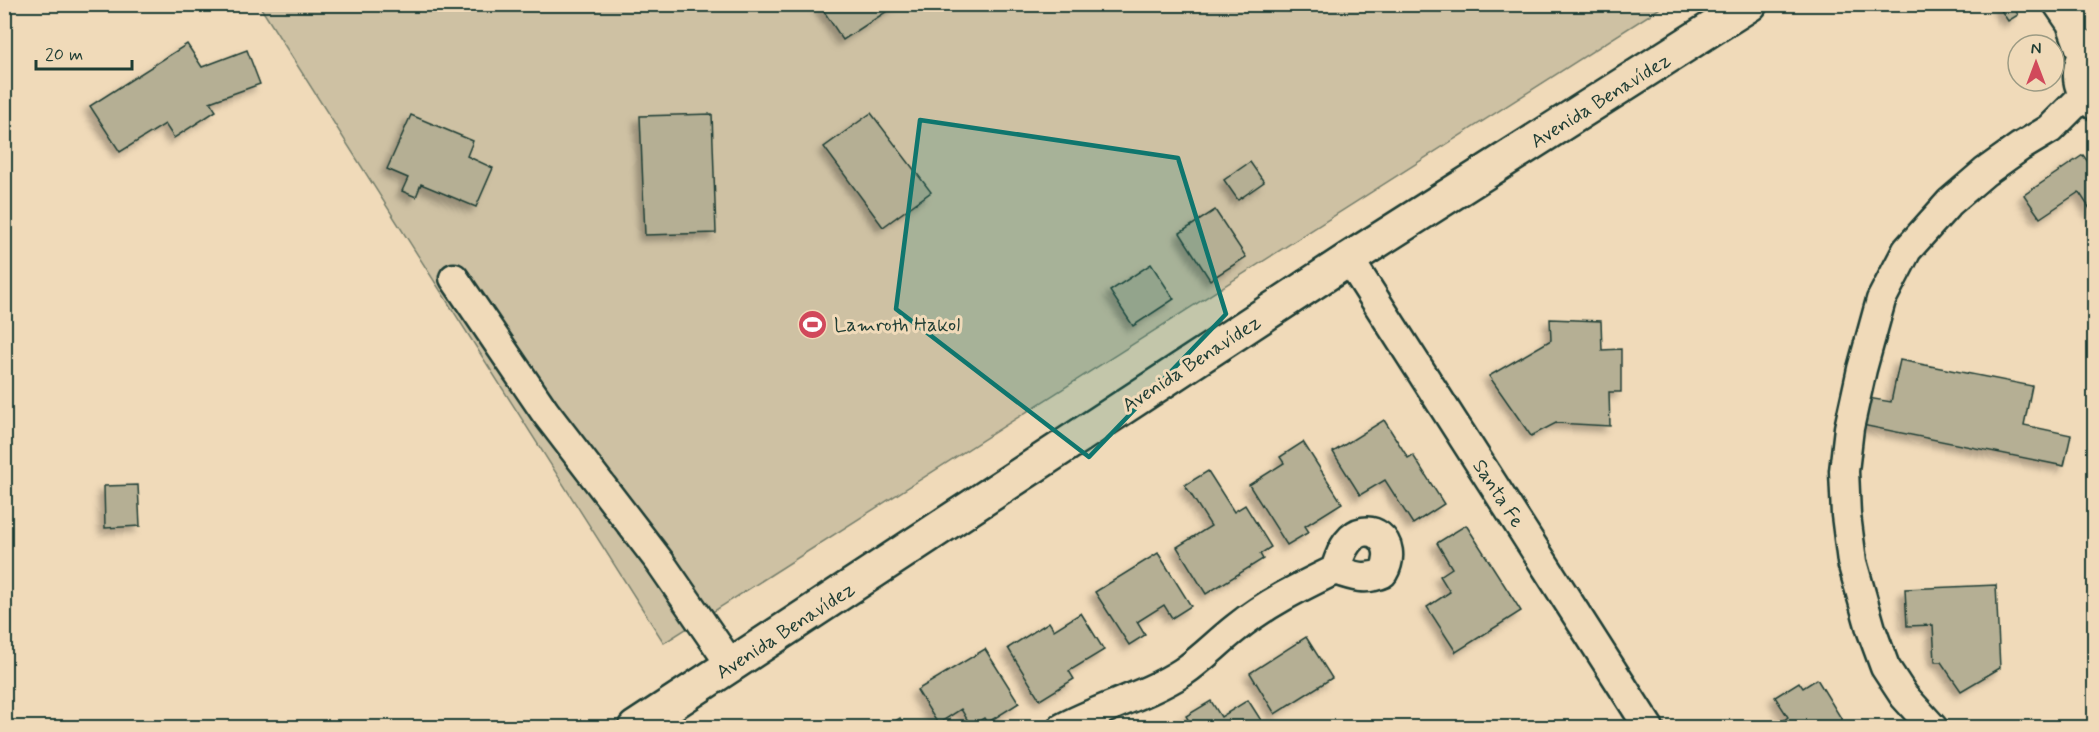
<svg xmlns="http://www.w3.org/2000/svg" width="2099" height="732" viewBox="0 0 2099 732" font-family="Mynerve,sans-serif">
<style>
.green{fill:#cec1a3;stroke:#767f6c;stroke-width:1.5}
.building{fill:#b5af94;stroke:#1f3d34;stroke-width:1.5;filter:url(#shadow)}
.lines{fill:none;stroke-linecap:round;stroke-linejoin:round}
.street-casing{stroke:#1f3d34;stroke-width:33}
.secondary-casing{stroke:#1f3d34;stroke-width:38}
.street{stroke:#f0dab9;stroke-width:28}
.secondary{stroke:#f0dab9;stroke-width:33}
.marked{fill:#0f766e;fill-opacity:0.2;stroke:#0f766e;stroke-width:4.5;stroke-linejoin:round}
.labels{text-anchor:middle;stroke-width:6;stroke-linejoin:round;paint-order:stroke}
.street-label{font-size:20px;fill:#1f3d34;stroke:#f0dab9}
.poi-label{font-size:20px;fill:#1f3d34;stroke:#f0dab9;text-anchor:start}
</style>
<defs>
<filter id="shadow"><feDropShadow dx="-5.5" dy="5.5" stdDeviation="3" flood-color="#0004"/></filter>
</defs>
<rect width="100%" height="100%" fill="#f0dab9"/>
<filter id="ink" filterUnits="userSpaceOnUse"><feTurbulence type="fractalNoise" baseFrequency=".0167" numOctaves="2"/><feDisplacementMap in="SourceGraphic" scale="12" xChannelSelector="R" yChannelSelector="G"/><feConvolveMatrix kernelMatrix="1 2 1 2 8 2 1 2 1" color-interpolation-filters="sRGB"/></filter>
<g filter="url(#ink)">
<!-- green -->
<polygon class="green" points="259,5 1665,5 664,643"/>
<!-- building -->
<g class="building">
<polygon points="819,4 898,4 843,40"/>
<polygon points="1997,4 2018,4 2014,7 2018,15 2008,21"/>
<polygon points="187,44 202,67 247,50 260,84 210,102 216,111 174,138 165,124 120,152 90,106"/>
<polygon points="871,113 931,192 883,227 824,147"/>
<polygon points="712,114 716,233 645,235 640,116"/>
<polygon points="411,115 473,141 467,156 493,168 476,207 421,184 416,197 402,191 408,178 387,169"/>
<polygon points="2083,155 2091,166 2094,163 2094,215 2079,192 2040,218 2024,195"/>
<polygon points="1250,162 1264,182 1238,200 1224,180"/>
<polygon points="1215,210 1246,257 1210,280 1180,233"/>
<polygon points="1151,264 1174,299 1133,326 1110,291"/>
<polygon points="1550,319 1601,321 1602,350 1621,349 1621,392 1609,392 1610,426 1556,423 1531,436 1489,376 1551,340"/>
<polygon points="1900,360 2032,386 2024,425 2071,435 2064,466 1857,424 1863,397 1891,402"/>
<polygon points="1384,420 1408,458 1413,455 1444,504 1413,524 1385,480 1360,495 1333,452"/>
<polygon points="1303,442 1342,503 1305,526 1309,532 1287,545 1249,485 1284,463 1280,457"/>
<polygon points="1208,471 1234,512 1245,505 1271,547 1260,554 1263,559 1206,594 1177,547 1211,526 1185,485"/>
<polygon points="138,485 140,526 105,528 104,486"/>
<polygon points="1466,525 1521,611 1456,652 1427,607 1450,592 1440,576 1452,568 1437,543"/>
<polygon points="1158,553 1191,606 1172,618 1164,605 1137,622 1145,635 1129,645 1095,592"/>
<polygon points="1996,585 2000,668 1961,691 1941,662 1935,662 1933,625 1907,626 1905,589"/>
<polygon points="1081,613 1104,650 1069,671 1074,679 1040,700 1008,648 1049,622 1054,630"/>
<polygon points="1306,637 1332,678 1275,714 1250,673"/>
<polygon points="985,649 1019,703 987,723 984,718 971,726 961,709 938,724 917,690"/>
<polygon points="1817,679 1847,728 1786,728 1782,722 1788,717 1775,697 1799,682 1803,688"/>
<polygon points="1248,700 1266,728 1193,728 1186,716 1211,701 1221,717"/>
<polygon points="900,718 906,728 884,728"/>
</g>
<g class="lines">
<defs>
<g id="street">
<polyline points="2058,4 2071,23 2083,56"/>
<polyline points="2086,4 2094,17"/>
<path d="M 2094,45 C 2072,59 2073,91 2094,105"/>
<polyline points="1349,259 1649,728"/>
<polyline points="454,278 545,412 660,562 731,665"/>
<path d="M 1062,728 C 1101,707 1146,696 1183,672 C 1202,659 1218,642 1236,628 C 1267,603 1300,587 1335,570 C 1352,576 1366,581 1383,573 C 1401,541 1367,516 1347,543 C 1341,551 1338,561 1335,570"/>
<polyline points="1933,728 1904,696 1885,667 1871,629 1852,562 1846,515 1844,471 1849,428 1862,369 1881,300 1907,250 1950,202 1985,172 2020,147 2050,129 2084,95"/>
</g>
<polyline id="secondary" points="635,728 1349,259 1750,4"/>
</defs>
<!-- street casing -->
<use href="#street" class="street-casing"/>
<!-- secondary casing -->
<use href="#secondary" class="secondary-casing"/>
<!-- street -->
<use href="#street" class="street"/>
<!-- secondary -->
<use href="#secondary" class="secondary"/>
</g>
</g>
<!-- marked area -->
<path class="marked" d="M 920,120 L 1178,158 L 1226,314 L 1089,457 L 896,309 Z"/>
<!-- icons -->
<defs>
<symbol id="stadium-disc" viewBox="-11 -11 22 22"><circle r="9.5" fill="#d1495b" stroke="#f0dab9"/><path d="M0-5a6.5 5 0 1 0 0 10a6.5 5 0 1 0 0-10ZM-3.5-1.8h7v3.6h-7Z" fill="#fff"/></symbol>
</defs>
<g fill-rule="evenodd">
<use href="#stadium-disc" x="796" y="308" width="33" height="33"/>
</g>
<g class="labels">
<!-- street labels -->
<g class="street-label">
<text transform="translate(1600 100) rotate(-32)" y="7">Avenida Benavídez</text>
<text transform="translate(1191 363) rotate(-33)" y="7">Avenida Benavídez</text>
<text transform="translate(1499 493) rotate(57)" y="7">Santa Fe</text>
<text transform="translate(785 630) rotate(-33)" y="7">Avenida Benavídez</text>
</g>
<!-- poi labels -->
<g class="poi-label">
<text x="834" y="331">Lamroth Hakol</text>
</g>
</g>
<!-- margin -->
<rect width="2099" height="732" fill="none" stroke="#f0dab9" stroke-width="24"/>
<rect x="12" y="12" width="2075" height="708" fill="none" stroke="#1f3d34" stroke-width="2" filter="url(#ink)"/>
<!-- north arrow -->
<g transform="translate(2036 63)"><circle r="28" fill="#f0dab9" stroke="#9c9b84" stroke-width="1.5"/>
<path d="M0-4.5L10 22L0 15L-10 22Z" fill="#d1495b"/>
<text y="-9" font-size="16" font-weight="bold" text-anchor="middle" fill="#1f3d34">N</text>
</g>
<!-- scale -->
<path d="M36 60v9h96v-9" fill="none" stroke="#1f3d34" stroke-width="3"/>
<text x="45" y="60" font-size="18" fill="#1f3d34" stroke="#f0dab9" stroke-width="4.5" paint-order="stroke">20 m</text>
</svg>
